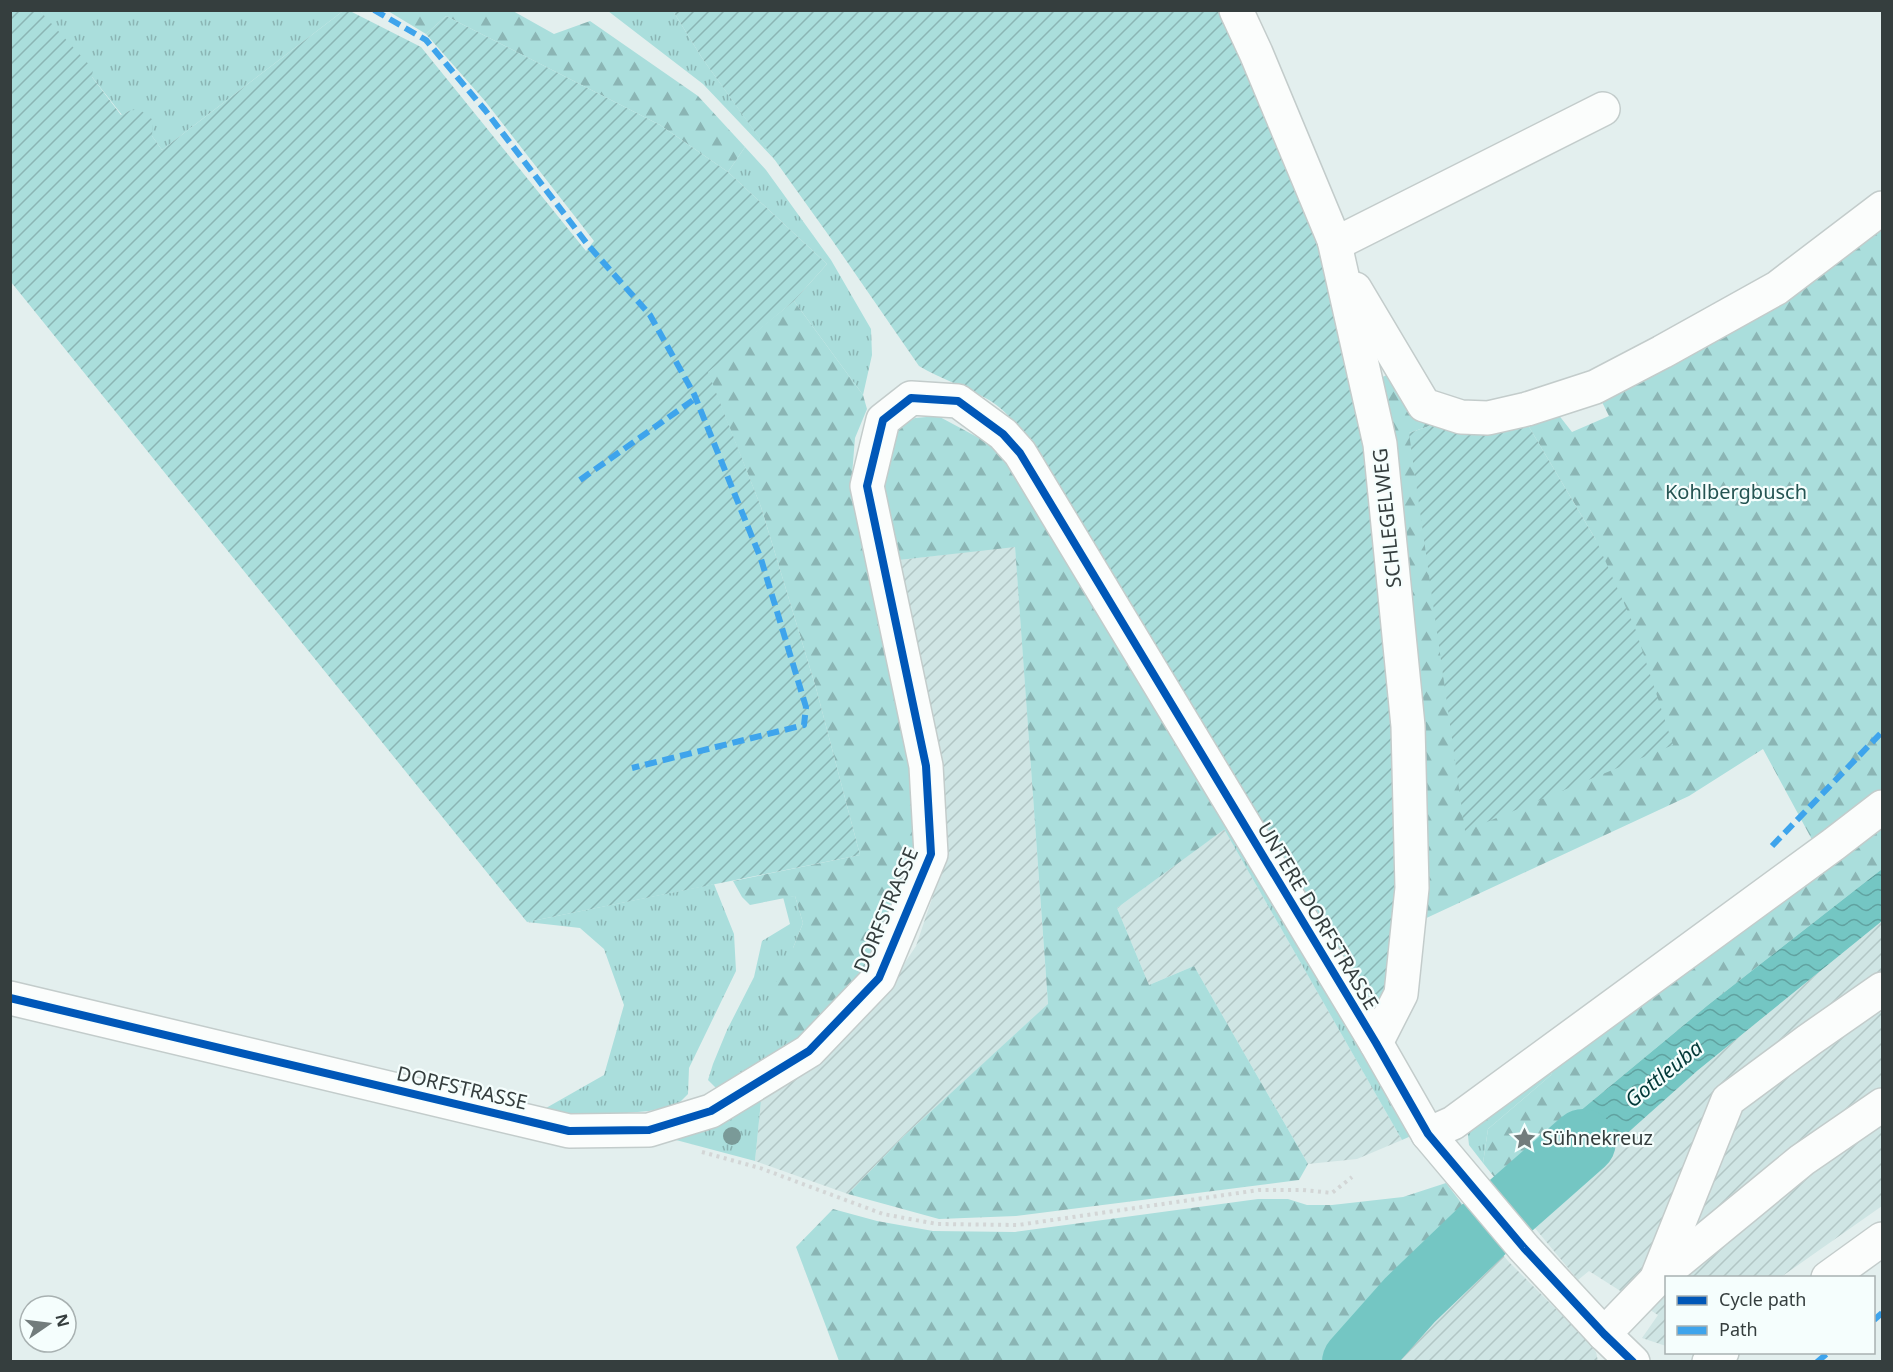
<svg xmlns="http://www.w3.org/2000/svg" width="1893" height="1372" viewBox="0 0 1893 1372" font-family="'Noto Sans',sans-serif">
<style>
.industrial{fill:url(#industrial-furrows)}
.grass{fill:url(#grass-tufts)}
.forest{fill:url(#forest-firs)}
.garden{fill:url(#garden-furrows)}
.water{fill:url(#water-waves)}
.pier{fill:#e3efee}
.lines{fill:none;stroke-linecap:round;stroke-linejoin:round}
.river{stroke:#74c6c3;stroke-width:66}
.minor-casing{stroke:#c3cccb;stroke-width:36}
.major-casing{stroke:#c3cccb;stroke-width:36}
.path{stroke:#d3d6d6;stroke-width:4;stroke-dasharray:3 4.5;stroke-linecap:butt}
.minor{stroke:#fbfdfc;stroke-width:33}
.major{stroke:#fbfdfc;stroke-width:33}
.quiet{stroke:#3ea4ec;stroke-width:6;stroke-dasharray:12 6;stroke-linecap:butt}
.cycleway-casing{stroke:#f5fefd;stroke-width:11}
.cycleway{stroke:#0057b8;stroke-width:8}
.tree{fill:#7a9a98}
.labels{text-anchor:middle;stroke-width:4.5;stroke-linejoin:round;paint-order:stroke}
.park-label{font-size:20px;fill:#245452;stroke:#f5fefd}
.street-label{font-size:20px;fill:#353e3e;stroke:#f5fefd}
.poi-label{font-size:20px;fill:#353e3e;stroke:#f5fefd;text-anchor:start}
.water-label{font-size:21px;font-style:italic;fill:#033938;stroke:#f5fefd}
</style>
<defs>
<pattern id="industrial-furrows" width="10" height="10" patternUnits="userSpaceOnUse" patternTransform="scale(1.5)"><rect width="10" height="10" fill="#cfe5e4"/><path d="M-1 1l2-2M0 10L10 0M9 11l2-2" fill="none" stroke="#b2c6c5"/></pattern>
<pattern id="grass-tufts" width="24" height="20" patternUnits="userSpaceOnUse" patternTransform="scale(1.5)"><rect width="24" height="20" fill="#aadedc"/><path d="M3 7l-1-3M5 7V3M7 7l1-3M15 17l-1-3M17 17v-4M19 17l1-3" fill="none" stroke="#8bb5b4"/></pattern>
<pattern id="forest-firs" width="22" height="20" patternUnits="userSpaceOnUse" patternTransform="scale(1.5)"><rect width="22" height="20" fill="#aadedc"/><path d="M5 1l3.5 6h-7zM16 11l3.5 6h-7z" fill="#8bb5b4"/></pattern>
<pattern id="garden-furrows" width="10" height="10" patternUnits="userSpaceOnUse" patternTransform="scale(1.5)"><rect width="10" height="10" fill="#aadedc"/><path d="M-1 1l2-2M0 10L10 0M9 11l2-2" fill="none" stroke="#8bb5b4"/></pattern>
<pattern id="water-waves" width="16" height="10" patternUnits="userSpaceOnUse" patternTransform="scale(1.5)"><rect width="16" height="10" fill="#74c6c3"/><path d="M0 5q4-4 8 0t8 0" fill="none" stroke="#60a2a0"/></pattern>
</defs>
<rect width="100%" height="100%" fill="#e3efee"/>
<!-- industrial -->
<g class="industrial">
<polygon points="1015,546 1048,1005 904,1136 848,1194 755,1161 761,1101 813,1066 853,1030 886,991 916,946 946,857 899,560"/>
<polygon points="1224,829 1402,1140 1357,1159 1308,1164 1194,966 1149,985 1117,908"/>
<polygon points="1882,921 1882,1206 1781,1277 1666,1278 1666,1346 1642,1338 1658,1315 1589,1271 1578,1280 1529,1221 1697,1071"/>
<polygon points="1494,1244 1508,1261 1585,1338 1596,1352 1598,1361 1383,1362"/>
</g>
<!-- grass -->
<g class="grass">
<polygon points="40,11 343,11 162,150 152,136 129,111 122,115"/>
<polygon points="608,11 673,11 702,58 776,161 703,84"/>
<polygon points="745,147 766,170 831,260 871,329 872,355 863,395 794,301 827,264 728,172"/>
<polygon points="1233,823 1411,1136 1402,1140 1224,829"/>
<polygon points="714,884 734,934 736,971 689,1068 688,1094 677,1105 649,1111 604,1115 570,1116 539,1112 604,1075 624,1005 604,949 580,928 527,922"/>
<polygon points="795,896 803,923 793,948 800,1039 745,1078 716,1088 708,1080 713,1064 727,1030 754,977 762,941 790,924 783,897"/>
<polygon points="1555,1056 1551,1075 1488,1129 1483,1163 1469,1145 1467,1127"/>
<polygon points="761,1101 755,1161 676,1140 677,1135 732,1117"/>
</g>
<!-- forest -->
<g class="forest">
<polygon points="388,11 513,11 554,34 590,21 698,96 745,147 728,172 660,125 446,16 426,34"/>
<polygon points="1882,220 1882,792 1816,847 1763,749 1689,796 1420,921 1373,381 1394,372 1438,423 1409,433 1596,540 1525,420 1554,409 1572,432 1609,416 1598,394"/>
<polygon points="794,301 863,395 867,409 855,438 851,487 909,769 914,848 892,937 815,1027 800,1039 773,1016 776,982 793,948 803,923 795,896 750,905 742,897 733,881 860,855 816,688 761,507 707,371"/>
<polygon points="938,416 992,445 1004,455 1233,823 1117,908 1149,985 1194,966 1308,1164 1299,1180 1016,1216 939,1219 848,1194 904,1136 1048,1004 1015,547 899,560 881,486 897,429 915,418"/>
<polygon points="1882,817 1882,869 1708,1005 1551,1135 1495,1178 1483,1163 1488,1129 1551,1075 1555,1056"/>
<polygon points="1446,1183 1466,1209 1390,1302 1336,1361 839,1361 796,1247 833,1209 877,1221 933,1231 1015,1232 1258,1199 1288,1199 1307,1205 1332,1205 1403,1197"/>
</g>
<!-- garden -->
<g class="garden">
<polygon points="10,11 40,11 93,69 92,77 121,115 129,111 139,109 153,120 152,136 162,150 343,11 350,11 421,47 586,251 594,241 485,101 426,34 446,16 660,125 728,172 827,264 794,301 708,372 761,507 816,688 860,855 527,922 11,282"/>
<path d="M 673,11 L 1226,11 L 1304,191 L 1340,308 L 1387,574 L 1401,891 L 1387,998 L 1371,1003 L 1027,436 C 1016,424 1003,408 989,400 C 966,387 941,379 919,366 L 832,240 L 702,58 Z"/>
<polygon points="1525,420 1596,540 1635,628 1673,745 1465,831 1409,433 1438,423"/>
</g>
<!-- water -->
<g class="water">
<polygon points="1882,869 1882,921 1697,1071 1529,1221 1495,1178 1551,1135 1708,1005"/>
<polygon points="1466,1209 1494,1244 1383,1361 1336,1362 1390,1302"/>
</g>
<!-- pier -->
<g class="pier">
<polygon points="1493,1176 1530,1223 1526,1223 1512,1204 1492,1180"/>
<polygon points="1466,1206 1497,1242 1496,1246 1464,1207"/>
</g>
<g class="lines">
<!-- river -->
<polyline class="river" points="1355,1362 1410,1300 1483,1230 1583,1142"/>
<defs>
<g id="minor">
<polyline points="1236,10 1256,53 1334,240 1380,444 1408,726 1412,888 1401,994 1376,1043"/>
<polyline points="1334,240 1345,239 1603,109"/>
<polyline points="1355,289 1424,405 1461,417 1488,418 1527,409 1595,387 1662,352 1777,288 1882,208"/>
<polyline points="10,998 569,1131 649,1130 711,1111 809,1051 879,978 931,854 926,766 867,486 883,420 911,398 958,401 1003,434 1020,453 1376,1043 1428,1134 1524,1248 1604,1334 1633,1362"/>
<polyline points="1428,1134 1453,1123 1834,844 1882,807"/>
<polyline points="1656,1280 1728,1100 1809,1040 1882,989"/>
<polyline points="1604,1334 1656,1280 1802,1160 1882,1105"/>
</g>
<g id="major">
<polyline points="1828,1278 1882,1239"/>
<polyline points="1709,1362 1722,1352"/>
</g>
</defs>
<!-- minor casing -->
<use href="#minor" class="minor-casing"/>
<!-- major casing -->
<use href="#major" class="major-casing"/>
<!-- path -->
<polyline class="path" points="702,1152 760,1168 883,1214 937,1224 1018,1225 1259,1190 1303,1190 1332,1193 1352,1177"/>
<!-- minor -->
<use href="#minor" class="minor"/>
<!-- major -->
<use href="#major" class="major"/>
<!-- quiet -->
<g class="quiet">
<polyline points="374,10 426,40 485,110 588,245 650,315 694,394 761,559 806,707 804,725 632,768"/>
<polyline points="580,480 696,398"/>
<polyline points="1772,846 1882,732"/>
<polyline points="1874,1320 1882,1313"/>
<polyline points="1817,1362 1829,1352"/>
</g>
<defs>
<polyline id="cycleway" points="10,998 569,1131 649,1130 711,1111 809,1051 879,978 931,854 926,766 867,486 883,420 911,398 958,401 1003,434 1020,453 1376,1043 1428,1134 1524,1248 1604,1334 1633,1362"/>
</defs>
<!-- cycleway casing -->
<use href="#cycleway" class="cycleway-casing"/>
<!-- cycleway -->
<use href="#cycleway" class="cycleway"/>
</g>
<!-- trees -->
<circle class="tree" cx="732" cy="1136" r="9"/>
<!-- icons -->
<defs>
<symbol id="sight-bare" viewBox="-9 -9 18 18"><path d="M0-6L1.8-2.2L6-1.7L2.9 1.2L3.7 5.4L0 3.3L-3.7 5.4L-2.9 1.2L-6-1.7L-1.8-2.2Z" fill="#727c7c" stroke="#f5fefd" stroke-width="2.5" paint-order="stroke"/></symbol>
</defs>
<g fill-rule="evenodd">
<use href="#sight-bare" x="1508" y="1122" width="33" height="33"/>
</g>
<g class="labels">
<!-- park labels -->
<g class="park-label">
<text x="1736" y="499">Kohlbergbusch</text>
</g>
<!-- street labels -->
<g class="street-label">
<text transform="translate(1387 518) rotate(-96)" y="7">SCHLEGELWEG</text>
<text transform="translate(886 910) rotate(-67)" y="7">DORFSTRASSE</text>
<text transform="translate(1318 916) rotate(59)" y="7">UNTERE DORFSTRASSE</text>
<text transform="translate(462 1088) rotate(13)" y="7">DORFSTRASSE</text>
</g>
<!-- poi labels -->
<g class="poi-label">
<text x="1542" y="1145">Sühnekreuz</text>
</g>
<!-- water labels -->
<g class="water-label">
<text transform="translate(1664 1074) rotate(-39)" y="7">Gottleuba</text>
</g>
</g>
<!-- border -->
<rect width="1893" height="1372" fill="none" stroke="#353e3e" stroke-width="24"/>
<!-- legend -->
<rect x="1665" y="1276" width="210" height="78" fill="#f5fefd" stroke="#a8b1b1" stroke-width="1.5"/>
<rect x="1677" y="1296" width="30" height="9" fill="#0057b8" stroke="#a8b1b1" stroke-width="1.5"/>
<text x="1719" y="1306" font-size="18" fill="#353e3e">Cycle path</text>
<rect x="1677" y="1326" width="30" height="9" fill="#3ea4ec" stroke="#a8b1b1" stroke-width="1.5"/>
<text x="1719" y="1336" font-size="18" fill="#353e3e">Path</text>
<!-- north arrow -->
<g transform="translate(48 1324) rotate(76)"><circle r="28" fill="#f5fefd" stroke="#a8b1b1" stroke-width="1.5"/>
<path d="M0-4.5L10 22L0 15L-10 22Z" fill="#727c7c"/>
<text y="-9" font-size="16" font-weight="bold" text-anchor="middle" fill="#353e3e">N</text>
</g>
</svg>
